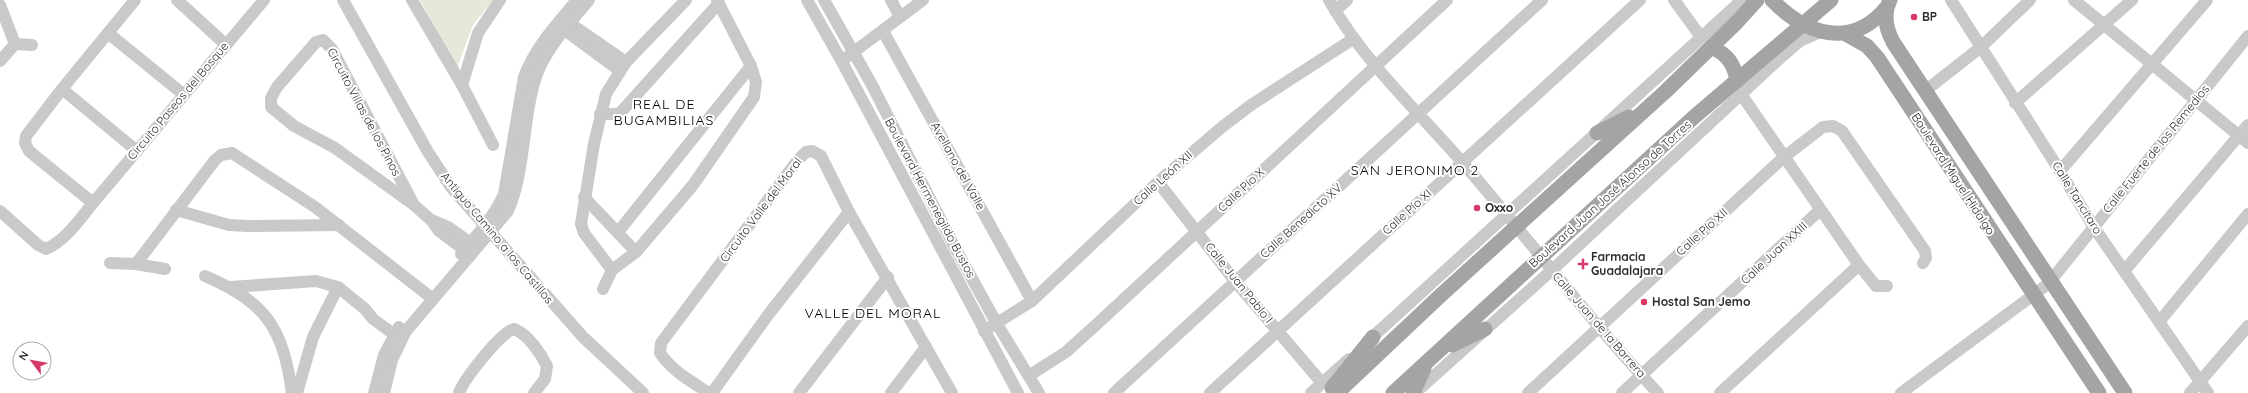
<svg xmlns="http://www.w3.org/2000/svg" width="2248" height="393" viewBox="0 0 2248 393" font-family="Quicksand,sans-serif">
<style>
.green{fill:#e5e9da}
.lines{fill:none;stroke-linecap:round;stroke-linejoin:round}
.minor{stroke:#c9c9c9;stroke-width:12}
.major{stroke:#a4a4a4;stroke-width:15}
.poi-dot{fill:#d73967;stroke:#fff;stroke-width:1.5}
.labels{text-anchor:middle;stroke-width:4;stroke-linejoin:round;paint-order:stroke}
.poi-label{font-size:12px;font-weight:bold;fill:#2c2c2c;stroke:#fff;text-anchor:start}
.street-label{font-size:12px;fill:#2c2c2c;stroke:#fff}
.quarter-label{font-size:14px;letter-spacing:1px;fill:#000;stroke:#fff}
</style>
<rect width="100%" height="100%" fill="#fff"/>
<!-- green -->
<polygon class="green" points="420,0 493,0 473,25 457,68"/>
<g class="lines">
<!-- minor -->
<g class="minor">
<polyline points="177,0 225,44"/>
<polyline points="343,0 428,152 451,187 583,337 643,393"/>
<polyline points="412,0 462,85 493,145"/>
<polyline points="807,0 841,60 1018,393"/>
<polyline points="824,0 872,85 953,244 997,324 1039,393"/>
<polyline points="891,0 900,17"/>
<path d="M 1329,0 C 1364,62 1417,110 1463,163 C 1529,239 1589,320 1658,393"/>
<polyline points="1674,0 1701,37"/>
<polyline points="1951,0 2060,171 2093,226 2208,393"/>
<polyline points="2074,0 2248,143"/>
<polyline points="0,5 15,44"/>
<polyline points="1335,11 1347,0"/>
<polyline points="565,20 626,62"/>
<polyline points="559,26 620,71"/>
<polyline points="883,31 1032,301"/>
<polyline points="108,33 183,94"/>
<polyline points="15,44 32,45"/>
<polyline points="847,57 923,0"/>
<polyline points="0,61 15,44"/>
<polyline points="462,85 478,33 500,0"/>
<polyline points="62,89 137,151"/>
<polyline points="1925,91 1981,47 2030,0"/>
<polyline points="1741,94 1859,265 1876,286 1887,286"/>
<polyline points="2015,103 2132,0"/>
<polyline points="600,114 617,114 621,112 719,3"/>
<polyline points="2060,171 2207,0"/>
<polyline points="1158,182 1235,281 1322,383"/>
<polyline points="584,197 636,252"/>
<polyline points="93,203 29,151 25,143 26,136 62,89 135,0"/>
<polyline points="414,205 332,49 323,40 316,42 277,87 271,98 271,107 294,126 335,148 414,205 431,220 439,231 471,255"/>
<polyline points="176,210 229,225 247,226 339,225"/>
<path d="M 0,211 L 38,245 L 46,249 C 66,240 79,220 93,203 L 264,0"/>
<polyline points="434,221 448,227 476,247"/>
<polyline points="618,232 751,66"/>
<path d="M 461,254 C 477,235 494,217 504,194 L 524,77 C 535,47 557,24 577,0"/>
<polyline points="110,263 136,264 165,269"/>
<polyline points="136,264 215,160 221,155 232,153 315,207 433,299"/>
<polyline points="612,270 636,252 693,185 754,97 756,82 751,66 717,0"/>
<polyline points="612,270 584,233 581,224 594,144 606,94 626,62 686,0"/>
<polyline points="2125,270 2248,125"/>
<path d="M 205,276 C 266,302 283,328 292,393"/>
<polyline points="231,287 316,281 338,287 365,309 373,319 399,338"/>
<polyline points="603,289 612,270"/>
<polyline points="2159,322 2248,214"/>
<polyline points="984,331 1032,301 1158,182 1222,127 1251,105 1353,39"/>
<polyline points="1367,342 1742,0"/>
<polyline points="1030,375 1066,352 1097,324 1447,0"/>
<polyline points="297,393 313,337 338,287"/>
<polyline points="374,393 384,355 399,327"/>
<path d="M 384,393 L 392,360 L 406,331 L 508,211 C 526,170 522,117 537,74 C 547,47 571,22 589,0"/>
<path d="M 459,393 C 464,379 500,333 514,329 C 528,334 541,354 547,366 L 545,379 L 534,393"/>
<path d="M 709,393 C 692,382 672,371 660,353 L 661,343 L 797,161 L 806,152 L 812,151 L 821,156 L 849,212 L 952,393"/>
<polyline points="712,393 768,315 849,212"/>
<polyline points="799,393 888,277"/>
<polyline points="891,393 926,347"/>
<polyline points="1114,393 1542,0"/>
<polyline points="1210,393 1640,0"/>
<polyline points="1311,393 1349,359"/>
<polyline points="1415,393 1552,270 1778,60 1800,41 1820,32"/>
<polyline points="1528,393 1784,157 1823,127 1833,126 1842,131 1925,251 1926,258 1923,263"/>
<polyline points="1622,393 1820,210"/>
<polyline points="1720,393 1859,265"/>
<polyline points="1901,393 2048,284 2248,36"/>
<polyline points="2190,393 2248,326"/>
</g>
<!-- major -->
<g class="major">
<path d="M 1772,0 C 1805,34 1851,50 1886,8"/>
<path d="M 1890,0 C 1883,14 1886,29 1893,42 L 2125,393"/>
<polyline points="1844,33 1867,46 1877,57 2099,393"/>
<path d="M 1711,47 C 1727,54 1734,63 1737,81"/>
<polyline points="1597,133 1629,117"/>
<polyline points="1452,345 1485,329"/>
<polyline points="1332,388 1373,337"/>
<polyline points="1337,393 1441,295 1666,91 1737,22 1757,0"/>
<polyline points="1393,393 1694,117 1831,0"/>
<polyline points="1413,393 1424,368"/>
</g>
</g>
<!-- markers -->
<g class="poi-dot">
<circle cx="1914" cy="17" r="4"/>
<circle cx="1477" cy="208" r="4"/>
<path d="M1581 258h4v4h4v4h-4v4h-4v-4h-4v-4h4z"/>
<circle cx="1644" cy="302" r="4"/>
</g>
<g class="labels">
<!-- poi labels -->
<g class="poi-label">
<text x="1922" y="21">BP</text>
<text x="1485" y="212">Oxxo</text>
<text x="1591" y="261">Farmacia<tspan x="1591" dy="14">Guadalajara</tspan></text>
<text x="1652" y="306">Hostal San Jemo</text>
</g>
<!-- street labels -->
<g class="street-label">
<text transform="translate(178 101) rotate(-50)" y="4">Circuito Paseos del Bosque</text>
<text transform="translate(364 112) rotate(62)" y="4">Circuito Villas de los Pinos</text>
<text transform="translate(2156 149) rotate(-51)" y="4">Calle Fuerte de los Remedios</text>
<text transform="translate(958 166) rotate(61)" y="4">Avellano del Valle</text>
<text transform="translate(1953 174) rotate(57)" y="4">Boulevard Miguel Hidalgo</text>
<text transform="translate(1163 178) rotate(-42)" y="4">Calle León XII</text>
<text transform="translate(1241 190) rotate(-43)" y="4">Calle Pío X</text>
<text transform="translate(1610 194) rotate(-42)" y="4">Boulevard Juan José Alonso de Torres</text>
<text transform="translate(930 198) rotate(62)" y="4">Boulevard Hermenegildo Bustos</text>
<text transform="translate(2077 198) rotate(58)" y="4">Calle Tancítaro</text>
<text transform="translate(761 210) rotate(-53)" y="4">Circuito Valle del Moral</text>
<text transform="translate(1407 212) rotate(-42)" y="4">Calle Pío XI</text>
<text transform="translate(1301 221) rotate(-42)" y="4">Calle Benedicto XV</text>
<text transform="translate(1702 232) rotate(-42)" y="4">Calle Pío XII</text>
<text transform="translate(497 238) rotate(50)" y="4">Antiguo Camino a los Castillos</text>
<text transform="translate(1774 253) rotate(-43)" y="4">Calle Juan XXIII</text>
<text transform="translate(1239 283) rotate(51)" y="4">Calle Juan Pablo I</text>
<text transform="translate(1599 325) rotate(49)" y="4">Calle Juan de la Barrera</text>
</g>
<!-- quarter labels -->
<g class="quarter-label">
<text x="664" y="109">REAL DE<tspan x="664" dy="16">BUGAMBILIAS</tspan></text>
<text x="1415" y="175">SAN JERONIMO 2</text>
<text x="873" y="318">VALLE DEL MORAL</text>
</g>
</g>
<!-- north arrow -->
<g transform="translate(32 361) rotate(302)"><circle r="19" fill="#ffffff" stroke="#ababab"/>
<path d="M0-3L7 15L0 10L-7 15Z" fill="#d73967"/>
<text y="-6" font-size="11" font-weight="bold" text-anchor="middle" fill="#2c2c2c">N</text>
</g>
</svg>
